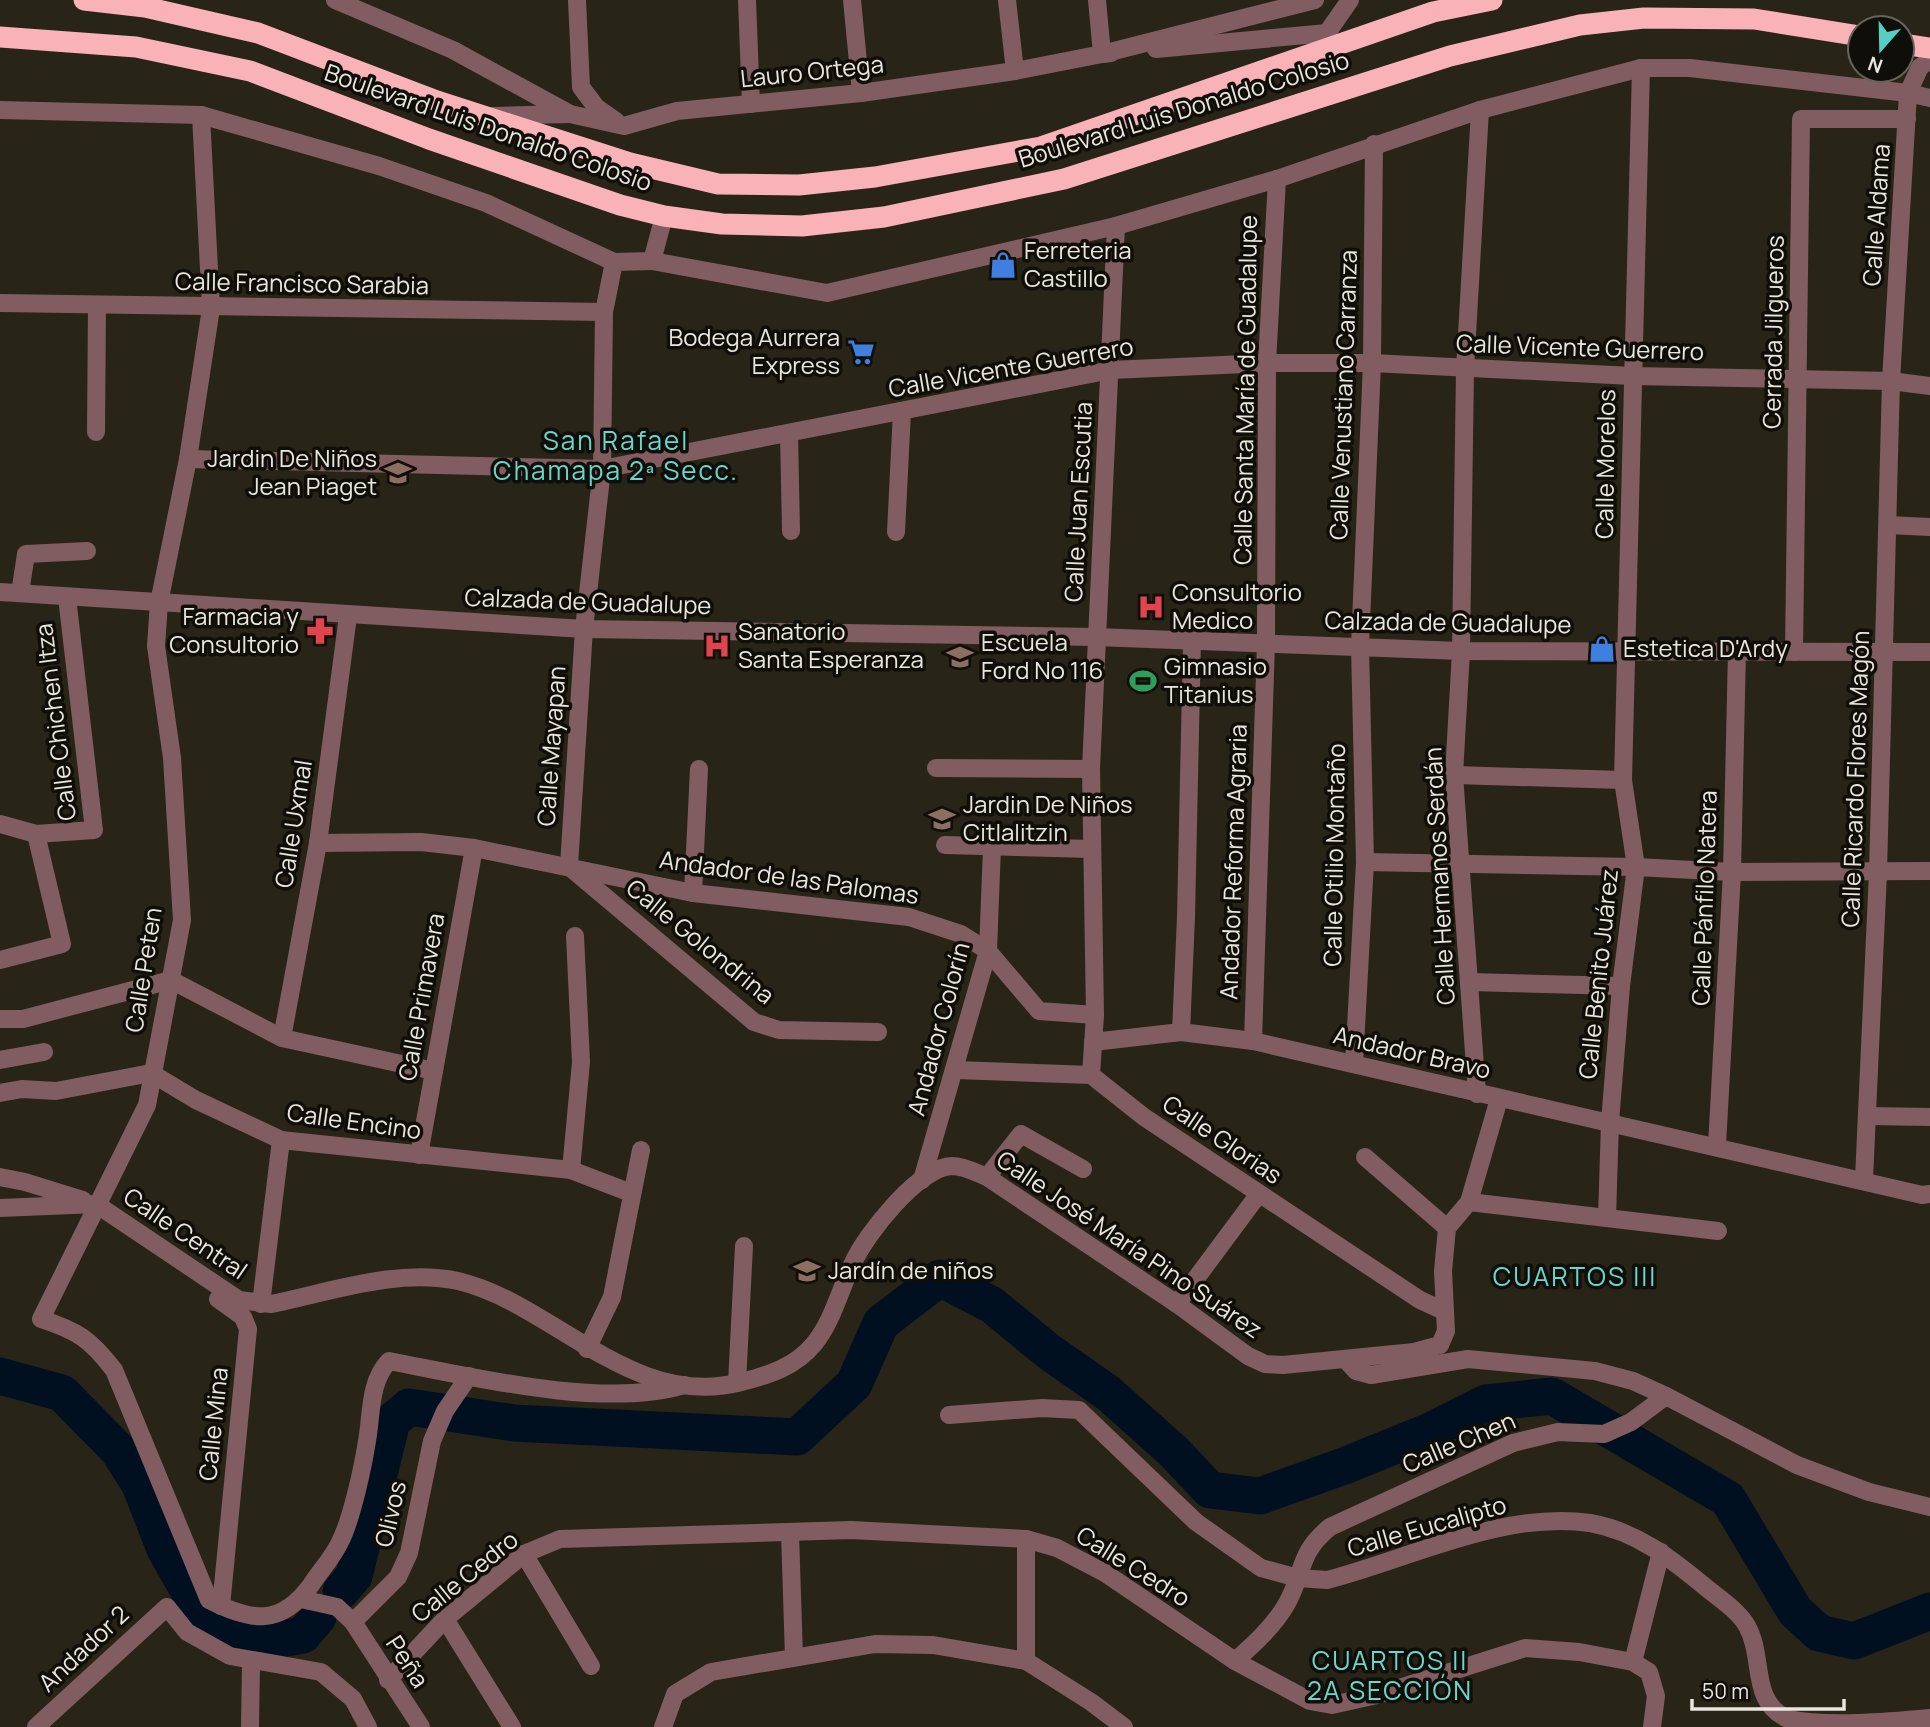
<svg xmlns="http://www.w3.org/2000/svg" width="1930" height="1727" viewBox="0 0 1930 1727" font-family="Manrope,sans-serif">
<style>
.lines{fill:none;stroke-linecap:round;stroke-linejoin:round}
.river{stroke:#001020;stroke-width:37}
.minor{stroke:#815d61;stroke-width:18}
.highway{stroke:#f9b2b8;stroke-width:21}
.labels{text-anchor:middle;stroke-width:7;stroke-linejoin:round;paint-order:stroke}
.street-label{font-size:24px;fill:#e9e6de;stroke:#100e08}
.poi-label{font-size:24px;fill:#e9e6de;stroke:#100e08;text-anchor:start}
.neighbourhood-label{font-size:26px;letter-spacing:2px;fill:#6bd6cd;stroke:#100e08}
</style>
<rect width="100%" height="100%" fill="#292418"/>
<g class="lines">
<!-- river -->
<g class="river">
<polyline points="0,1376 62,1393 118,1450 140,1485 165,1549 207,1623 257,1643 303,1635 318,1617"/>
<polyline points="341,1591 354,1576 392,1421 409,1407 514,1423 797,1437 854,1384 881,1323 940,1278 992,1305 1048,1351 1108,1393 1173,1451 1210,1490 1260,1496 1344,1466 1428,1432 1486,1403 1552,1396 1728,1499 1795,1611 1819,1633 1854,1641 1930,1611"/>
</g>
<!-- minor -->
<g class="minor">
<polyline points="335,0 453,50 570,114 624,126 677,111 861,93 1015,71 1102,54 1315,0"/>
<polyline points="577,0 581,87 596,107 616,121"/>
<polyline points="747,0 751,104"/>
<polyline points="852,0 861,93"/>
<polyline points="1007,0 1015,71"/>
<polyline points="1097,0 1102,54 1111,53"/>
<polyline points="1156,49 1327,33 1350,0"/>
<polyline points="0,110 201,115 379,166 486,203 614,262"/>
<path d="M 201,115 L 211,308 L 188,459 L 159,603 L 156,646 L 172,758 L 182,920 L 147,1105 L 41,1319 C 78,1331 90,1339 114,1370 L 209,1600 C 252,1622 281,1626 311,1585 C 321,1570 334,1556 341,1540 C 352,1517 363,1467 367,1441 C 372,1413 369,1382 389,1361 C 473,1377 602,1409 684,1385"/>
<polyline points="493,116 570,114"/>
<polyline points="652,261 827,293 1116,226 1277,179 1480,110 1641,68 1690,68 1908,93 1930,98"/>
<polyline points="0,303 604,312"/>
<polyline points="96,432 97,305"/>
<polyline points="789,433 791,531"/>
<polyline points="188,459 602,469 1111,370 1267,363 1372,363 1632,376 1891,381 1930,386"/>
<polyline points="1888,525 1930,527"/>
<polyline points="896,532 902,411"/>
<polyline points="0,592 584,629 1096,637 1461,651 1930,652"/>
<polyline points="20,593 26,554 87,551"/>
<polyline points="1794,652 1801,119 1907,119"/>
<polyline points="936,768 1091,769"/>
<polyline points="1454,775 1623,780"/>
<polyline points="0,824 36,834 94,830 67,597"/>
<polyline points="318,843 421,842 474,848 693,893 909,917 961,934 988,951 1039,1011 1095,1015"/>
<polyline points="945,845 1092,849"/>
<polyline points="1365,862 1636,867 1732,872 1930,871"/>
<polyline points="569,866 584,629 602,469 604,312 614,262 652,261 664,216"/>
<polyline points="572,869 754,1022 779,1030 878,1032"/>
<polyline points="693,893 699,769"/>
<polyline points="0,960 62,944 36,834"/>
<polyline points="1470,982 1621,986"/>
<polyline points="0,1019 23,1019 171,980 282,1038 434,1071"/>
<polyline points="1181,1032 1186,917 1192,640"/>
<polyline points="282,1038 318,843 348,616"/>
<polyline points="1253,1041 1266,643 1267,363 1277,179"/>
<polyline points="1093,1042 1181,1032 1253,1041 1922,1195 1930,1194"/>
<polyline points="0,1060 44,1052"/>
<polyline points="1354,1064 1365,862 1360,646 1372,363 1374,144"/>
<polyline points="956,1070 1091,1075 1144,1117 1420,1300 1444,1311"/>
<polyline points="1091,1075 1095,1015 1091,769 1116,226"/>
<polyline points="0,1093 22,1089 56,1091 151,1073 196,1100 281,1140 571,1170 631,1193"/>
<polyline points="1477,1094 1454,775 1461,651 1465,369 1480,110"/>
<polyline points="1868,1116 1930,1117"/>
<polyline points="1717,1146 1732,872 1737,651"/>
<polyline points="419,1155 474,848"/>
<polyline points="1365,1157 1447,1228"/>
<polyline points="571,1170 581,1062 575,936"/>
<polyline points="0,1177 25,1182 83,1200"/>
<polyline points="987,1177 1021,1134 1083,1169"/>
<polyline points="1864,1179 1878,872 1891,381 1908,93 1920,67 1930,60"/>
<polyline points="922,1180 988,951 992,847"/>
<polyline points="1469,1202 1718,1231"/>
<path d="M 0,1208 L 96,1204 L 239,1300 L 271,1304 C 330,1292 398,1268 458,1281 C 552,1303 633,1411 741,1382 C 769,1375 795,1367 814,1344 C 833,1321 840,1289 853,1263 C 866,1234 919,1167 952,1166 C 964,1166 977,1173 987,1177 L 1177,1304 L 1248,1356 L 1265,1364 L 1283,1365 L 1414,1352 L 1440,1345 L 1446,1331 L 1443,1271 L 1447,1228 L 1469,1202 L 1499,1099"/>
<polyline points="1607,1218 1610,1122 1621,986 1636,867 1623,780 1641,68"/>
<polyline points="218,1299 243,1317 248,1329 221,1606"/>
<polyline points="261,1304 281,1140"/>
<polyline points="1177,1304 1258,1195"/>
<polyline points="587,1349 612,1297 641,1150"/>
<polyline points="1346,1360 1356,1371 1371,1375 1468,1359 1595,1371 1633,1381 1666,1396 1797,1465 1869,1492 1930,1507"/>
<polyline points="737,1383 744,1246"/>
<path d="M 949,1415 L 1042,1408 L 1079,1410 L 1196,1522 L 1261,1568 L 1298,1578 L 1327,1580 C 1409,1559 1504,1510 1590,1523 C 1637,1531 1673,1560 1709,1590 C 1722,1600 1739,1612 1747,1626 C 1765,1658 1749,1701 1788,1719 C 1828,1727 1887,1722 1930,1718"/>
<polyline points="790,1533 794,1657"/>
<polyline points="524,1554 591,1666"/>
<polyline points="301,1599 337,1607 353,1622 421,1727"/>
<polyline points="445,1619 512,1727"/>
<polyline points="353,1622 398,1577 409,1553 432,1441 445,1411 469,1376"/>
<polyline points="1026,1661 1026,1539"/>
<path d="M 1235,1661 C 1254,1644 1273,1627 1286,1605 C 1305,1572 1297,1554 1330,1527 L 1513,1443 L 1558,1432 L 1604,1434 L 1631,1422 L 1666,1396"/>
<polyline points="1633,1662 1661,1552"/>
<polyline points="388,1680 445,1619 524,1554 560,1539 851,1530 1026,1539 1057,1548 1105,1573 1235,1661 1310,1701 1332,1705 1377,1695 1525,1648 1579,1652 1633,1662 1649,1672 1656,1696 1652,1727"/>
<polyline points="36,1727 167,1607 187,1632 230,1656 321,1672 353,1699 368,1727"/>
<polyline points="250,1727 251,1662"/>
<polyline points="663,1727 675,1694 711,1672 875,1644 933,1645 1026,1661 1091,1702 1124,1727"/>
</g>
<!-- highway -->
<g class="highway">
<polyline points="84,0 145,7 258,33 437,101 630,163 718,184 799,185 875,177 1041,147 1433,12 1492,0"/>
<polyline points="0,37 136,47 250,71 429,139 620,205 664,216 722,224 802,226 884,217 1064,179 1450,56 1580,25 1644,18 1754,19 1860,36"/>
<polyline points="1902,44 1930,48"/>
</g>
</g>
<!-- icons -->
<defs>
<symbol id="shop-bare" viewBox="-9 -9 18 18"><path d="M-5-2.5h2.3a2.7 3.5 0 0 1 5.4 0H5L5.5 6h-11ZM-1.5-2.5h3a1.5 2.3 0 0 0-3 0Z" fill="#3f7fe0" stroke="#100e08" stroke-width="2.5" paint-order="stroke"/></symbol>
<symbol id="supermarket-bare" viewBox="-9 -9 18 18"><path d="M-6-5.5h2.5l.6 2H6L4.5 2H-2.5L-4.4-4H-6ZM-1.5 3.2a1.3 1.3 0 1 0 .1 0ZM3 3.2a1.3 1.3 0 1 0 .1 0Z" fill="#3f7fe0" stroke="#100e08" stroke-width="2.5" paint-order="stroke"/></symbol>
<symbol id="school-bare" viewBox="-9 -9 18 18"><path d="M0-5L7-2L0 1L-7-2ZM-4 1L0 2.5L4 1V4Q0 6-4 4Z" fill="#8d6e63" stroke="#100e08" stroke-width="2.5" paint-order="stroke"/></symbol>
<symbol id="hospital-bare" viewBox="-9 -9 18 18"><path d="M-5-5h3v3.5h4V-5h3V5h-3V1.5h-4V5h-3Z" fill="#e0444e" stroke="#100e08" stroke-width="2.5" paint-order="stroke"/></symbol>
<symbol id="pharmacy-bare" viewBox="-9 -9 18 18"><path d="M-2-6h4v4h4v4h-4v4h-4v-4h-4v-4h4Z" fill="#e0444e" stroke="#100e08" stroke-width="2.5" paint-order="stroke"/></symbol>
<symbol id="stadium-bare" viewBox="-9 -9 18 18"><path d="M0-5a6.5 5 0 1 0 0 10a6.5 5 0 1 0 0-10ZM-3.5-1.8h7v3.6h-7Z" fill="#2e9e5b" stroke="#100e08" stroke-width="2.5" paint-order="stroke"/></symbol>
</defs>
<g fill-rule="evenodd">
<use href="#shop-bare" x="984" y="246" width="38" height="38"/>
<use href="#supermarket-bare" x="842" y="333" width="38" height="38"/>
<use href="#school-bare" x="379" y="454" width="38" height="38"/>
<use href="#hospital-bare" x="1132" y="588" width="38" height="38"/>
<use href="#pharmacy-bare" x="301" y="612" width="38" height="38"/>
<use href="#hospital-bare" x="698" y="627" width="38" height="38"/>
<use href="#shop-bare" x="1583" y="630" width="38" height="38"/>
<use href="#school-bare" x="941" y="638" width="38" height="38"/>
<use href="#stadium-bare" x="1124" y="662" width="38" height="38"/>
<use href="#school-bare" x="923" y="800" width="38" height="38"/>
<use href="#school-bare" x="788" y="1252" width="38" height="38"/>
</g>
<g class="labels">
<!-- street labels -->
<g class="street-label">
<text transform="translate(812 72) rotate(-6)" y="8">Lauro Ortega</text>
<text transform="translate(1184 110) rotate(-17)" y="8">Boulevard Luis Donaldo Colosio</text>
<text transform="translate(488 128) rotate(19)" y="8">Boulevard Luis Donaldo Colosio</text>
<text transform="translate(1877 215) rotate(-86)" y="8">Calle Aldama</text>
<text transform="translate(302 284) rotate(1)" y="8">Calle Francisco Sarabia</text>
<text transform="translate(1774 332) rotate(-89)" y="8">Cerrada Jilgueros</text>
<text transform="translate(1580 348) rotate(2)" y="8">Calle Vicente Guerrero</text>
<text transform="translate(1011 368) rotate(-10)" y="8">Calle Vicente Guerrero</text>
<text transform="translate(1246 390) rotate(-89)" y="8">Calle Santa María de Guadalupe</text>
<text transform="translate(1344 395) rotate(-88)" y="8">Calle Venustiano Carranza</text>
<text transform="translate(1606 464) rotate(-89)" y="8">Calle Morelos</text>
<text transform="translate(1079 502) rotate(-87)" y="8">Calle Juan Escutia</text>
<text transform="translate(588 602) rotate(2)" y="8">Calzada de Guadalupe</text>
<text transform="translate(1448 623) rotate(1)" y="8">Calzada de Guadalupe</text>
<text transform="translate(56 722) rotate(-97)" y="8">Calle Chichen Itza</text>
<text transform="translate(552 746) rotate(-86)" y="8">Calle Mayapan</text>
<text transform="translate(1856 779) rotate(-88)" y="8">Calle Ricardo Flores Magón</text>
<text transform="translate(294 824) rotate(-81)" y="8">Calle Uxmal</text>
<text transform="translate(1335 855) rotate(-89)" y="8">Calle Otilio Montaño</text>
<text transform="translate(1234 862) rotate(-88)" y="8">Andador Reforma Agraria</text>
<text transform="translate(1440 876) rotate(-93)" y="8">Calle Hermanos Serdán</text>
<text transform="translate(789 878) rotate(8)" y="8">Andador de las Palomas</text>
<text transform="translate(1705 898) rotate(-88)" y="8">Calle Pánfilo Natera</text>
<text transform="translate(700 942) rotate(39)" y="8">Calle Golondrina</text>
<text transform="translate(144 970) rotate(-81)" y="8">Calle Peten</text>
<text transform="translate(1599 974) rotate(-84)" y="8">Calle Benito Juárez</text>
<text transform="translate(422 997) rotate(-80)" y="8">Calle Primavera</text>
<text transform="translate(939 1029) rotate(-75)" y="8">Andador Colorín</text>
<text transform="translate(1412 1053) rotate(13)" y="8">Andador Bravo</text>
<text transform="translate(354 1122) rotate(8)" y="8">Calle Encino</text>
<text transform="translate(1222 1140) rotate(34)" y="8">Calle Glorias</text>
<text transform="translate(185 1234) rotate(34)" y="8">Calle Central</text>
<text transform="translate(1129 1245) rotate(34)" y="8">Calle José María Pino Suárez</text>
<text transform="translate(214 1424) rotate(-84)" y="8">Calle Mina</text>
<text transform="translate(1459 1443) rotate(-23)" y="8">Calle Chen</text>
<text transform="translate(391 1514) rotate(-77)" y="8">Olivos</text>
<text transform="translate(1427 1527) rotate(-16)" y="8">Calle Eucalipto</text>
<text transform="translate(1133 1567) rotate(32)" y="8">Calle Cedro</text>
<text transform="translate(465 1577) rotate(-39)" y="8">Calle Cedro</text>
<text transform="translate(84 1649) rotate(-43)" y="8">Andador 2</text>
<text transform="translate(407 1662) rotate(57)" y="8">Peña</text>
</g>
<!-- poi labels -->
<g class="poi-label">
<text x="1024" y="259">Ferreteria<tspan x="1024" dy="28">Castillo</tspan></text>
<text x="840" y="346" text-anchor="end">Bodega Aurrera<tspan x="840" dy="28">Express</tspan></text>
<text x="377" y="467" text-anchor="end">Jardin De Niños<tspan x="377" dy="28">Jean Piaget</tspan></text>
<text x="1172" y="601">Consultorio<tspan x="1172" dy="28">Medico</tspan></text>
<text x="299" y="625" text-anchor="end">Farmacia y<tspan x="299" dy="28">Consultorio</tspan></text>
<text x="738" y="640">Sanatorio<tspan x="738" dy="28">Santa Esperanza</tspan></text>
<text x="981" y="651">Escuela<tspan x="981" dy="28">Ford No 116</tspan></text>
<text x="1623" y="657">Estetica D'Ardy</text>
<text x="1164" y="675">Gimnasio<tspan x="1164" dy="28">Titanius</tspan></text>
<text x="963" y="813">Jardin De Niños<tspan x="963" dy="28">Citlalitzin</tspan></text>
<text x="828" y="1279">Jardín de niños</text>
</g>
<!-- neighbourhood labels -->
<g class="neighbourhood-label">
<text x="616" y="450">San Rafael<tspan x="616" dy="30">Chamapa 2ª Secc.</tspan></text>
<text x="1575" y="1286">CUARTOS III</text>
<text x="1390" y="1670">CUARTOS II<tspan x="1390" dy="30">2A SECCIÓN</tspan></text>
</g>
</g>
<!-- north arrow -->
<g transform="translate(1881 49) rotate(200)"><circle r="33" fill="#100e08" stroke="#67645e" stroke-width="2"/>
<path d="M0-5L12 26L0 18L-12 26Z" fill="#55cec4"/>
<text y="-10" font-size="19" font-weight="bold" text-anchor="middle" fill="#e9e6de">N</text>
</g>
<!-- scale -->
<path d="M1692 1699v10h152v-10" fill="none" stroke="#e9e6de" stroke-width="3.5"/>
<text x="1702" y="1699" font-size="21" fill="#e9e6de" stroke="#100e08" stroke-width="5" paint-order="stroke">50 m</text>
</svg>
